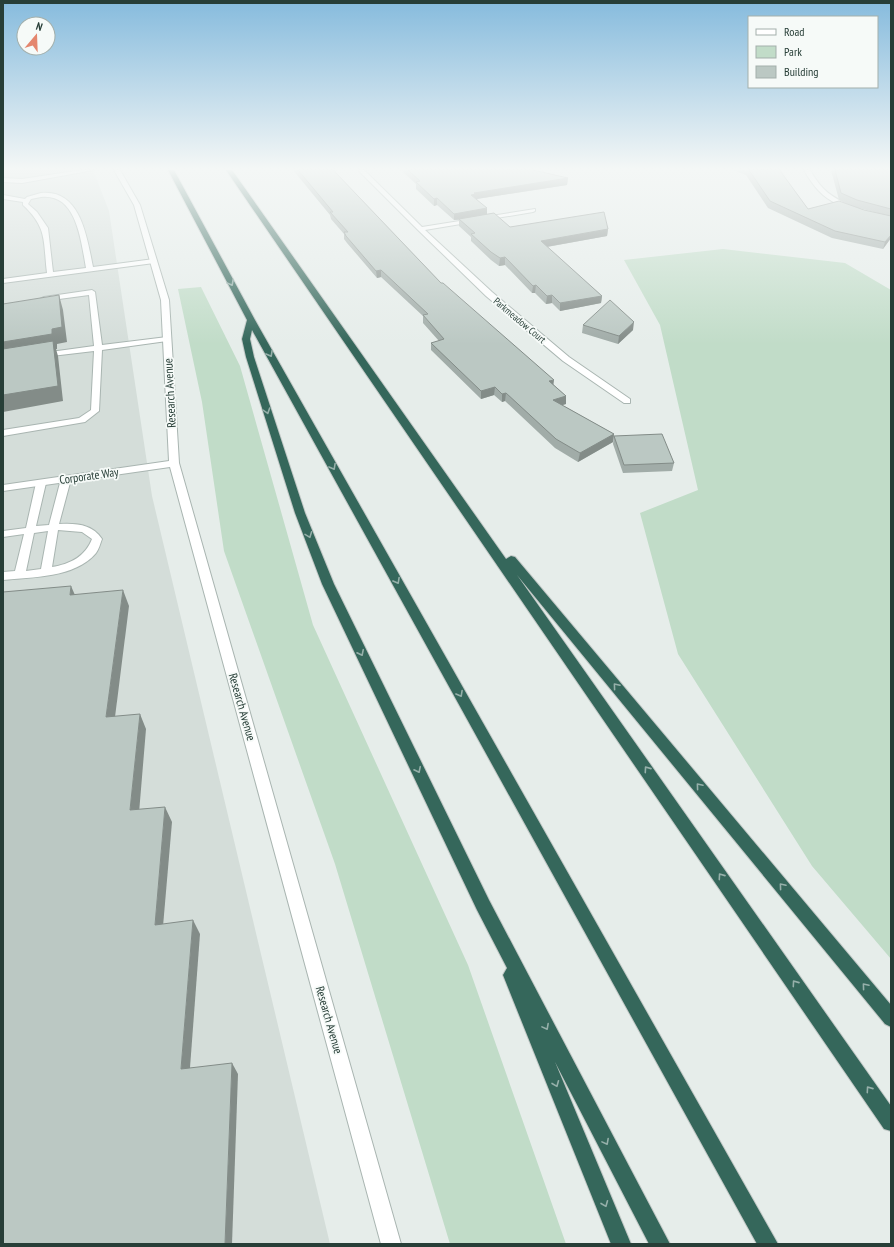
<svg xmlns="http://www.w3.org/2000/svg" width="894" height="1247" viewBox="0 0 894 1247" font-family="'PT Sans Narrow',sans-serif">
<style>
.built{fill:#d4ddd9}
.green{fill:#c1dcc8}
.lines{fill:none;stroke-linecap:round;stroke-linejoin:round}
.lane-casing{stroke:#a9b5b1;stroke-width:2}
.street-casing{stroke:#a9b5b1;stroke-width:2}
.highway-casing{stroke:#c3c9c7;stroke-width:2}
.lane{fill:#fff;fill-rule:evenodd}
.street{fill:#fff;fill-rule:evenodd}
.highway{fill:#35675b;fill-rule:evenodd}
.wall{fill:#a1aca8;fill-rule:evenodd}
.shaded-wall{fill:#838c88}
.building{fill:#bbc8c3;stroke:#838c88}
.oneway{stroke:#96b0aa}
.labels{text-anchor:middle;stroke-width:3.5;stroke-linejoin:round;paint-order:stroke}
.far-street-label{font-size:10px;fill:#273e37;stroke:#f6faf8}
.street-label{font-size:12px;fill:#273e37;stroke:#f6faf8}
</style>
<rect width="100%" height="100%" fill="#e6edea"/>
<!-- built -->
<polygon class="built" points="3,170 93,170 109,211 152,496 330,1244 3,1244"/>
<!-- green -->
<g class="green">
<polygon points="723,249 845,263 891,290 891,959 812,866 678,654 640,513 698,490 660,325 624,260"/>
<polygon points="201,287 240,366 313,625 468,965 566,1244 450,1244 335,864 224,551 202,402 178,289"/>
</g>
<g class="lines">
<defs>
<g id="lane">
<path d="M 41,193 C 81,189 87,238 93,267 L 154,259 L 157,261 L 154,263 L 3,283 L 3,279 L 47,273 C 43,242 48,228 23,205 L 23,202 L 3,199 L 3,195 L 25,199 L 27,197 ZM 41,197 C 77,193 81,241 86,268 L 53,272 L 48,228 L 37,212 L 28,204 L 31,199 Z"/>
<polygon points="92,290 95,292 102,345 167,337 171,339 167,341 102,350 99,411 85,422 3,436 3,430 79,418 91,410 94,351 43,357 39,355 43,353 94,346 89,295 44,301 40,299 44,297"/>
<path d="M 66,476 L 71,479 L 59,524 C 76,523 92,524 102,539 C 100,544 99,549 96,553 C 75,578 32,577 3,580 L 3,572 L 15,571 L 24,534 L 3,537 L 3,531 L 26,528 L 36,483 L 41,480 L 46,483 L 36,526 L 49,525 L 61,479 ZM 58,530 L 82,532 L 92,539 C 85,557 70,564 52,567 ZM 48,531 L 41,569 L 26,571 L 34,533 Z"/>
</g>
<g id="street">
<polygon points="82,170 94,170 22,183 3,182 3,178 22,179"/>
<polygon points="114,170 120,170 140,205 169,300 179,463 401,1244 381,1244 170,467 3,491 3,485 169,461 161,300 134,205"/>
<polygon points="358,170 364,170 422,227 535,209 535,211 533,212 425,230 492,292 569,357 630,399 630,403 624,403 563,361 486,296 418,230"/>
<path d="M 804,170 L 810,170 C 822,191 831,197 854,207 L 854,209 C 849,210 844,207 839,205 C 822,197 813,186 804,170 Z"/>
</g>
<g id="highway">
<polygon points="168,170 174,170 255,320 778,1244 757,1244 252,330 250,339 254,357 305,513 334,584 489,900 670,1244 649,1244 555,1062 631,1244 611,1244 503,975 507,968 477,910 322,584 295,513 246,357 242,339 247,320"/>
<polygon points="226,170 232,170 506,559 511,556 515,557 891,1005 891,1027 885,1024 517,575 891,1106 891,1131 884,1129"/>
</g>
</defs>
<!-- lane casing -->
<use href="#lane" class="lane-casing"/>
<!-- street casing -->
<use href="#street" class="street-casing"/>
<!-- highway casing -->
<use href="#highway" class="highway-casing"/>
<!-- lane -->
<use href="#lane" class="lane"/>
<!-- street -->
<use href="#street" class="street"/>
<!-- highway -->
<use href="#highway" class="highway"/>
</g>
<!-- wall -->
<g class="wall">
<polygon points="293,170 334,170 337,174 441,283 566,396 566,404 562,405 614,434 613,442 578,462 555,448 505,401 502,402 494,395 481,399 431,350 431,343 439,341 423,323 423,316 381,277 377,278 347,243 344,239 344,234 331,219 330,215"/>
<polygon points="401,170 533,170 568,178 567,185 477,199 487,214 510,227 608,229 607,236 547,247 602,296 601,303 560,311 552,303 546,304 535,293 532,293 505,265 499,266 491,260 471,241 471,237 459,226 459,220 454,220 437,205 434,206 416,189 416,184"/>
<path d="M 733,170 L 781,170 L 781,172 L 808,209 L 851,205 L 839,200 L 831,170 L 891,170 L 891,238 L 883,249 L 832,238 L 768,208 L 746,175 ZM 859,208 L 881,214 L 864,210 Z"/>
<polygon points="583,325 633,330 618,344 582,333"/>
<polygon points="614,436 674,463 672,471 623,473 613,444"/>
</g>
<!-- shaded-wall -->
<g class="shaded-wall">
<polygon points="568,178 567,185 476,199 471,195 474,193"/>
<polygon points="437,198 437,205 434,206 434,199"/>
<polygon points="487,208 487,215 454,220 454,214"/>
<polygon points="608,229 607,236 540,248 541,241"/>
<polygon points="891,235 891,238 883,249 885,242"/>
<polygon points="505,257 505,265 499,266 500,258"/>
<polygon points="381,270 381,277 377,278 376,271"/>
<polygon points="536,285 535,293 532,293 533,286"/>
<polygon points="59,295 63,310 67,342 57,344 57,349 56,349 58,356 63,401 3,412 3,342 52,329"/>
<polygon points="552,295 552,303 546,304 547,296"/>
<polygon points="602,296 601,303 560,311 560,303"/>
<polygon points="634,322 633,330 618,344 619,336"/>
<polygon points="554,380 553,388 549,381"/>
<polygon points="495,387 494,395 481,399 481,391"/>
<polygon points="506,393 505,401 502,402 502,394"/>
<polygon points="566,396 566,404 552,408 553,400"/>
<polygon points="614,434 613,442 578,462 580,453"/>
<polygon points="71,586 78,602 70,595"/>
<polygon points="123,590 129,606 113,733 106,717"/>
<polygon points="140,714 146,729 138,825 130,810"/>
<polygon points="165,807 172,822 162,938 155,925"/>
<polygon points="193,920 200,934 189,1081 181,1069"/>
<polygon points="232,1063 238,1074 232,1244 225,1244"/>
</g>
<!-- building -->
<g class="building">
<polygon points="298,170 334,170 337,174 441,283 443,283 554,380 549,381 566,396 553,400 614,434 580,453 556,439 506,393 502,394 495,387 481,391 431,343 444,339 423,315 428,314 381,270 376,271 346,236 344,232 348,232 330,212 333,212"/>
<polygon points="408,170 533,170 568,178 474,193 476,194 471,195 487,208 454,214 437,198 434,199 416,182 420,181"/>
<polygon points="749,170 781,170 781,172 808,209 839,201 864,210 891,216 891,235 885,242 835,231 770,201"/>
<polygon points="835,170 891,170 891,209 857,200 841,193"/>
<polygon points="604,212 608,229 541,241 602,296 560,303 552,295 547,296 536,285 533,286 505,257 500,258 491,252 471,234 475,233 459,219 494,213 510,227"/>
<polygon points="59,295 62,327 52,329 52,334 3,342 3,304"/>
<polygon points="610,300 634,322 619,336 583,325"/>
<polygon points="53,341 58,386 3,395 3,349"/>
<polygon points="662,434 674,463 624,465 614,436"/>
<polygon points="71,586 70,595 123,590 106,717 140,714 130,810 165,807 155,925 193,920 181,1069 232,1063 225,1244 3,1244 3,592"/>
</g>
<!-- one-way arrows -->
<defs><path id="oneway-chevron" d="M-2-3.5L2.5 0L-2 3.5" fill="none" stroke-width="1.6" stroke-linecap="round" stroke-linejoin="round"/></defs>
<g class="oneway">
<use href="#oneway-chevron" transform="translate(231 283) rotate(62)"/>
<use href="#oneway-chevron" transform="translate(270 354) rotate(61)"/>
<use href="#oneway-chevron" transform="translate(267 411) rotate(72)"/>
<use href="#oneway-chevron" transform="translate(333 467) rotate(61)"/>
<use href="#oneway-chevron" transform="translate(309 535) rotate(69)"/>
<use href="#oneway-chevron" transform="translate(397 581) rotate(61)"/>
<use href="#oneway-chevron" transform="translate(361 653) rotate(64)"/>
<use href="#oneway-chevron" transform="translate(616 686) rotate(-130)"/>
<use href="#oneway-chevron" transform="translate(460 694) rotate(61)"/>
<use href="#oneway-chevron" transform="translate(647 769) rotate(-125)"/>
<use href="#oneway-chevron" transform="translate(418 770) rotate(64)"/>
<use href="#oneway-chevron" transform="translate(699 786) rotate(-130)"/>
<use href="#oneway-chevron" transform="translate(721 876) rotate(-125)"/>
<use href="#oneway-chevron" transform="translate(782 886) rotate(-130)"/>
<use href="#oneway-chevron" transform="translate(795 983) rotate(-125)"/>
<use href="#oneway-chevron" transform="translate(865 986) rotate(-130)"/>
<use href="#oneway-chevron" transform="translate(546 1027) rotate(62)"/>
<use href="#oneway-chevron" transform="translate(556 1084) rotate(68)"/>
<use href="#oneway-chevron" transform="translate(869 1089) rotate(-125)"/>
<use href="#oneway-chevron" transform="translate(606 1142) rotate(62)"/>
<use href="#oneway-chevron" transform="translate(605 1204) rotate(68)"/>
</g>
<!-- sky -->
<linearGradient id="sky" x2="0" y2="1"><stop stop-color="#86bbdd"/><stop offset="0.49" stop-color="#f4f7f6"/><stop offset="1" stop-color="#f4f7f6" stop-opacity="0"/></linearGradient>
<rect width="894" height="344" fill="url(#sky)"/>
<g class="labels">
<!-- far-street labels -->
<g class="far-street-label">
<text transform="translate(520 320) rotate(40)" y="4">Parkmeadow Court</text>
</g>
<!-- street labels -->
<g class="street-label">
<text transform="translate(170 393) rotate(-93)" y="4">Research Avenue</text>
<text transform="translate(89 476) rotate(-8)" y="4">Corporate Way</text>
<text transform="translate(242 707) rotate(74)" y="4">Research Avenue</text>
<text transform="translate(329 1020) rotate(74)" y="4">Research Avenue</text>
</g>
</g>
<!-- border -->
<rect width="894" height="1247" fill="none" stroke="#273e37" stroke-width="8"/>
<!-- legend -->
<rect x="748" y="16" width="130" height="72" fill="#f6faf8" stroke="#a3afab"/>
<rect x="756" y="29" width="20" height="6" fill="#ffffff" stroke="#a3afab"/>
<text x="784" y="36" font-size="12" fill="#273e37">Road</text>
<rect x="756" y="46" width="20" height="12" fill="#c1dcc8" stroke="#a3afab"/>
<text x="784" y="56" font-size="12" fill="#273e37">Park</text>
<rect x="756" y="66" width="20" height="12" fill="#bbc8c3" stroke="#a3afab"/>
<text x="784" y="76" font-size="12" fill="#273e37">Building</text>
<!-- north arrow -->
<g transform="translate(36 36) rotate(19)"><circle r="19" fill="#f6faf8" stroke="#a3afab"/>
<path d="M0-3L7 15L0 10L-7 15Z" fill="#e4866e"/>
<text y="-6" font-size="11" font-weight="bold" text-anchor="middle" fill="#273e37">N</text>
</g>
</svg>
